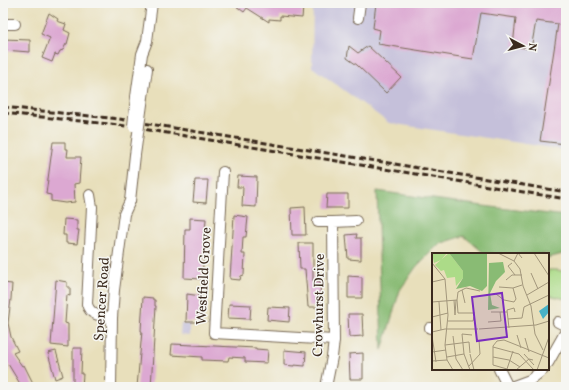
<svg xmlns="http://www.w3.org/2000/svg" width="569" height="390" viewBox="0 0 569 390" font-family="Vollkorn,serif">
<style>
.industrial{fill:#c5c0da}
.green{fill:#acdb88;stroke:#748253}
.forest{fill:#89bb74;stroke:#627249}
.building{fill:#dca8d2}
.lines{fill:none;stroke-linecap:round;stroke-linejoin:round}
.minor-casing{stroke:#786955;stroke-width:12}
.minor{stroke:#fff;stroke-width:10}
.rail{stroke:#3b2a1e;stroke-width:3;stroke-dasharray:6 3;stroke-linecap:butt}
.minor-bridge-casing{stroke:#786955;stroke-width:12;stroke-linecap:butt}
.minor-bridge{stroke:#fff;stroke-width:10}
.labels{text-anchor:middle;stroke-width:3;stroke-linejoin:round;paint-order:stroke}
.street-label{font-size:14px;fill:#3b2a1e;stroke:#f6f6f2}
.inset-road{fill:none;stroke:#a3977c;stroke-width:1}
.view{fill:#7b2cbf;fill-opacity:0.15;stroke:#7b2cbf;stroke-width:2}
.inset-edge{fill:none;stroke:#3b2a1e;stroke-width:2}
</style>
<rect width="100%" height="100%" fill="#f6f6f2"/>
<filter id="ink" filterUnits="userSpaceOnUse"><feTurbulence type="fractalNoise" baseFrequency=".025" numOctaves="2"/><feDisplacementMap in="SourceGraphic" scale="8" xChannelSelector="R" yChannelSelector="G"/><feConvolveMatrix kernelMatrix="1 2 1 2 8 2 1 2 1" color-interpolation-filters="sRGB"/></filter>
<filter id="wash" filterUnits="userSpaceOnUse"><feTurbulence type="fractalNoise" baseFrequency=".012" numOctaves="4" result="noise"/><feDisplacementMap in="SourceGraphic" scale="16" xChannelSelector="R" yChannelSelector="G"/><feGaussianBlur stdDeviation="0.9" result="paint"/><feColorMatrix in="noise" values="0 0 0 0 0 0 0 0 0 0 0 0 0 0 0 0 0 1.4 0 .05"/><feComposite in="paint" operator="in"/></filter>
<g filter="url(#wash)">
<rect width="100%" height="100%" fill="#e8dfbb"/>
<!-- industrial -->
<g class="industrial">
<polygon points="313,3 566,3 566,150 389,123 312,67"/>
<polygon points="181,324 190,324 190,336 180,335"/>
</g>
<!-- green -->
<polygon class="green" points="548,270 557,270 566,272 566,299 548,295"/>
<!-- forest -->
<polygon class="forest" points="377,191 483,206 566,216 566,253 548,258 548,254 485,254 464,236 439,244 416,267 400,290 382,350"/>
<g id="blocks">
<!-- building -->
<g class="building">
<polygon points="232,3 269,3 282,4 282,6 303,7 302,18 280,16 280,20 269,19 269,22 247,8 244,12"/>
<polygon points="376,3 566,3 566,144 540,141 558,24 536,21 531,49 513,46 516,18 481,13 473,59 378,44 380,30 373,28"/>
<polygon points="49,13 58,19 57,21 66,24 64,30 70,33 67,44 66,44 63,50 60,51 58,55 55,54 52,62 42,58 50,38 41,34"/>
<polygon points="3,39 30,40 30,52 3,50"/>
<polygon points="349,46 358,53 368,46 401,77 386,93 357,65 347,58"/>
<polygon points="53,142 65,142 65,149 68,149 67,157 81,157 79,183 74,184 75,202 65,203 51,201 51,195 46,194"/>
<polygon points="238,176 257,177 256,207 242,206 243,187 237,187"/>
<polygon points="195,180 208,180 206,203 193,202"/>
<polygon points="327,194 348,194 348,208 326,208"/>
<polygon points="305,207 306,235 292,235 291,208"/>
<polygon points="234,215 248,217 246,237 243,237 242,254 245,254 244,275 241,276 240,280 230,279"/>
<polygon points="190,218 206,219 202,279 184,278 185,229 190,229"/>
<polygon points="64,219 77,220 77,230 79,230 77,244 66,243 66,235 63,235"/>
<polygon points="357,234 356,238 361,238 361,260 348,259 346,235"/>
<polygon points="299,243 313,243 313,281 320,281 321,307 308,307 305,269 300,269"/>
<polygon points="348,276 362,277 362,298 348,298"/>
<polygon points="56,280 67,282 67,287 70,287 70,296 67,295 65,323 68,324 68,347 51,345"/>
<polygon points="3,283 12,284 11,299 8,323 11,337 18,351 13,353 22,366 24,365 35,387 22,387 8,364 6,366 3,360"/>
<polygon points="187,294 201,296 200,322 186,322"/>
<polygon points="143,297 153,298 153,300 155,300 155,306 156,306 151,387 137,387 142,331 141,331"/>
<polygon points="229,304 251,305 250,319 228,318"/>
<polygon points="268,307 290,308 289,322 267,320"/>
<polygon points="348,314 362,314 363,336 349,337"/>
<polygon points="172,344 256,348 256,349 268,350 267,363 245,362 245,358 229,357 228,361 202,360 202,357 171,355"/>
<polygon points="73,348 82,348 81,374 83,374 82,387 73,387"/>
<polygon points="284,350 306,352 305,366 294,365 294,366 284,365"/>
<polygon points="56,351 63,376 55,379 48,353"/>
<polygon points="363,353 363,379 350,379 349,354"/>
</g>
</g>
</g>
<g filter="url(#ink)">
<use href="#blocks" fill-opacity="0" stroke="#786955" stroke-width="1"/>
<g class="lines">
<defs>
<g id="minor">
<polyline points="358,18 360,3"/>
<polyline points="3,24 15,24"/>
<polyline points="136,97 142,54 147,41 152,3"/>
<polyline points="143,97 147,69"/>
<polyline points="223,172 214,333 334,340"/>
<path d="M 90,195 L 92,207 L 87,304 C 90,316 102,316 112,318"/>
<polyline points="318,222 333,222"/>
<polyline points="558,322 566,326"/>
<polyline points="430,328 433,328"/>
<polyline points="548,363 566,331"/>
<polyline points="499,369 508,387"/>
<polyline points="111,387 112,318 114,290 124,214 130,201 135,155"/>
<polyline points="326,387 332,357 334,340 333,222 356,221"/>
<polyline points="511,387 530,380 544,369"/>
</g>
</defs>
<!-- minor casing -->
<use href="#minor" class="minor-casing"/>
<!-- minor -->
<use href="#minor" class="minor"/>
<!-- rail -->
<g class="rail">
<polyline points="3,107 119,119 566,192"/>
<polyline points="3,113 119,125 566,199"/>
</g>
<defs>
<g id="minor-bridge">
<polyline points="133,126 136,97"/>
<polyline points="135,155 143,97"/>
</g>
</defs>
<!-- minor-bridge casing -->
<use href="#minor-bridge" class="minor-bridge-casing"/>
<!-- minor-bridge -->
<use href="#minor-bridge" class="minor-bridge"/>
</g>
</g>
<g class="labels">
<!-- street labels -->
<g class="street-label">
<text transform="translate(203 276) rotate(-87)" y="5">Westfield Grove</text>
<text transform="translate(101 299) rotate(-86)" y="5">Spencer Road</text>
<text transform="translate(318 305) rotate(-89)" y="5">Crowhurst Drive</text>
</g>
</g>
<!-- overview -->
<g transform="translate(432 253)">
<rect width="117" height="117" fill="#e8dfbb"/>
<path d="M 0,0 L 15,0 L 9,7 L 2,10 ZM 17,0 L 31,18 L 31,25 L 24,33 L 23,24 L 15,25 L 12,17 L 9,18 L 3,12 Z" fill="#acdb88"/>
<path d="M 17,0 L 55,0 L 55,33 L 50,38 L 38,33 L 24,36 L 31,25 L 31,18 ZM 71,9 L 73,19 L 64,28 L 58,40 L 60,52 L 68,55 L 56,57 L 57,10 Z" fill="#89bb74"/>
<path d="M 117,51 L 117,59 L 111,66 L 107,58 Z" fill="#47b2c6"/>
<path class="inset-road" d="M 66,0 L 82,8 L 88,16 L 91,33 L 99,53 L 103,81 L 111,97M 102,0 L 117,23M 82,8 L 86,0 L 90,5M 0,10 L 13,26 L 16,62 L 13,92 L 15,107 L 21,117M 80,10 L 76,13 L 83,22M 99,20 L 106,36M 74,27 L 80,22 L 90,22M 0,29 L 13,26M 67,34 L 81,35M 30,37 L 33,50M 64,41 L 72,47 L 82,49 L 84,46 L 81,35 L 90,32M 95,42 L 117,29M 22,47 L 23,62 L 24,47M 25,47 L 26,60 L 43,60M 0,49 L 25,47 L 26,39 L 34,35 L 48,38M 7,49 L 9,77M 59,59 L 75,59M 0,64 L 16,60M 76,66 L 90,65 L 92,54 L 117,42M 16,68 L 41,68 L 42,64M 56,69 L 69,68 L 68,59M 77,75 L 75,57 L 82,55 L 83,59M 47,76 L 104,72 L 117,68M 0,79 L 13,76 L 46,76M 85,82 L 89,95M 0,83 L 4,109M 21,83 L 24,106 L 31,117M 93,85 L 97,99M 13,92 L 37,89 L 38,100M 61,94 L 87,101 L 102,117M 0,99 L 14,97M 38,101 L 42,117M 92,101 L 102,112M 15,104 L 32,101M 61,104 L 77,107 L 88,114M 0,108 L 15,107M 37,113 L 48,101 L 47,87M 75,116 L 61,112 L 61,93 L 65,88 L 72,87 L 117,105M 75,116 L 81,98M 38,117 L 32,101 L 30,81 L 40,82M 84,117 L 97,106 L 101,107M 105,117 L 117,84"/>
<path class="view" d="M 70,40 L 75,84 L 45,88 L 40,44 Z"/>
<rect width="117" height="117" class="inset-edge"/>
</g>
<!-- margin -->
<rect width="569" height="390" fill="none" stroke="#f6f6f2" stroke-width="16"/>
<!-- north arrow -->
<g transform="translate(523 46) rotate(97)" stroke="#f6f6f2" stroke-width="3" paint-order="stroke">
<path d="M0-3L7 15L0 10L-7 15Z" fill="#3b2a1e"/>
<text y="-6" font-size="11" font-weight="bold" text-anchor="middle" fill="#3b2a1e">N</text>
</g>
</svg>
